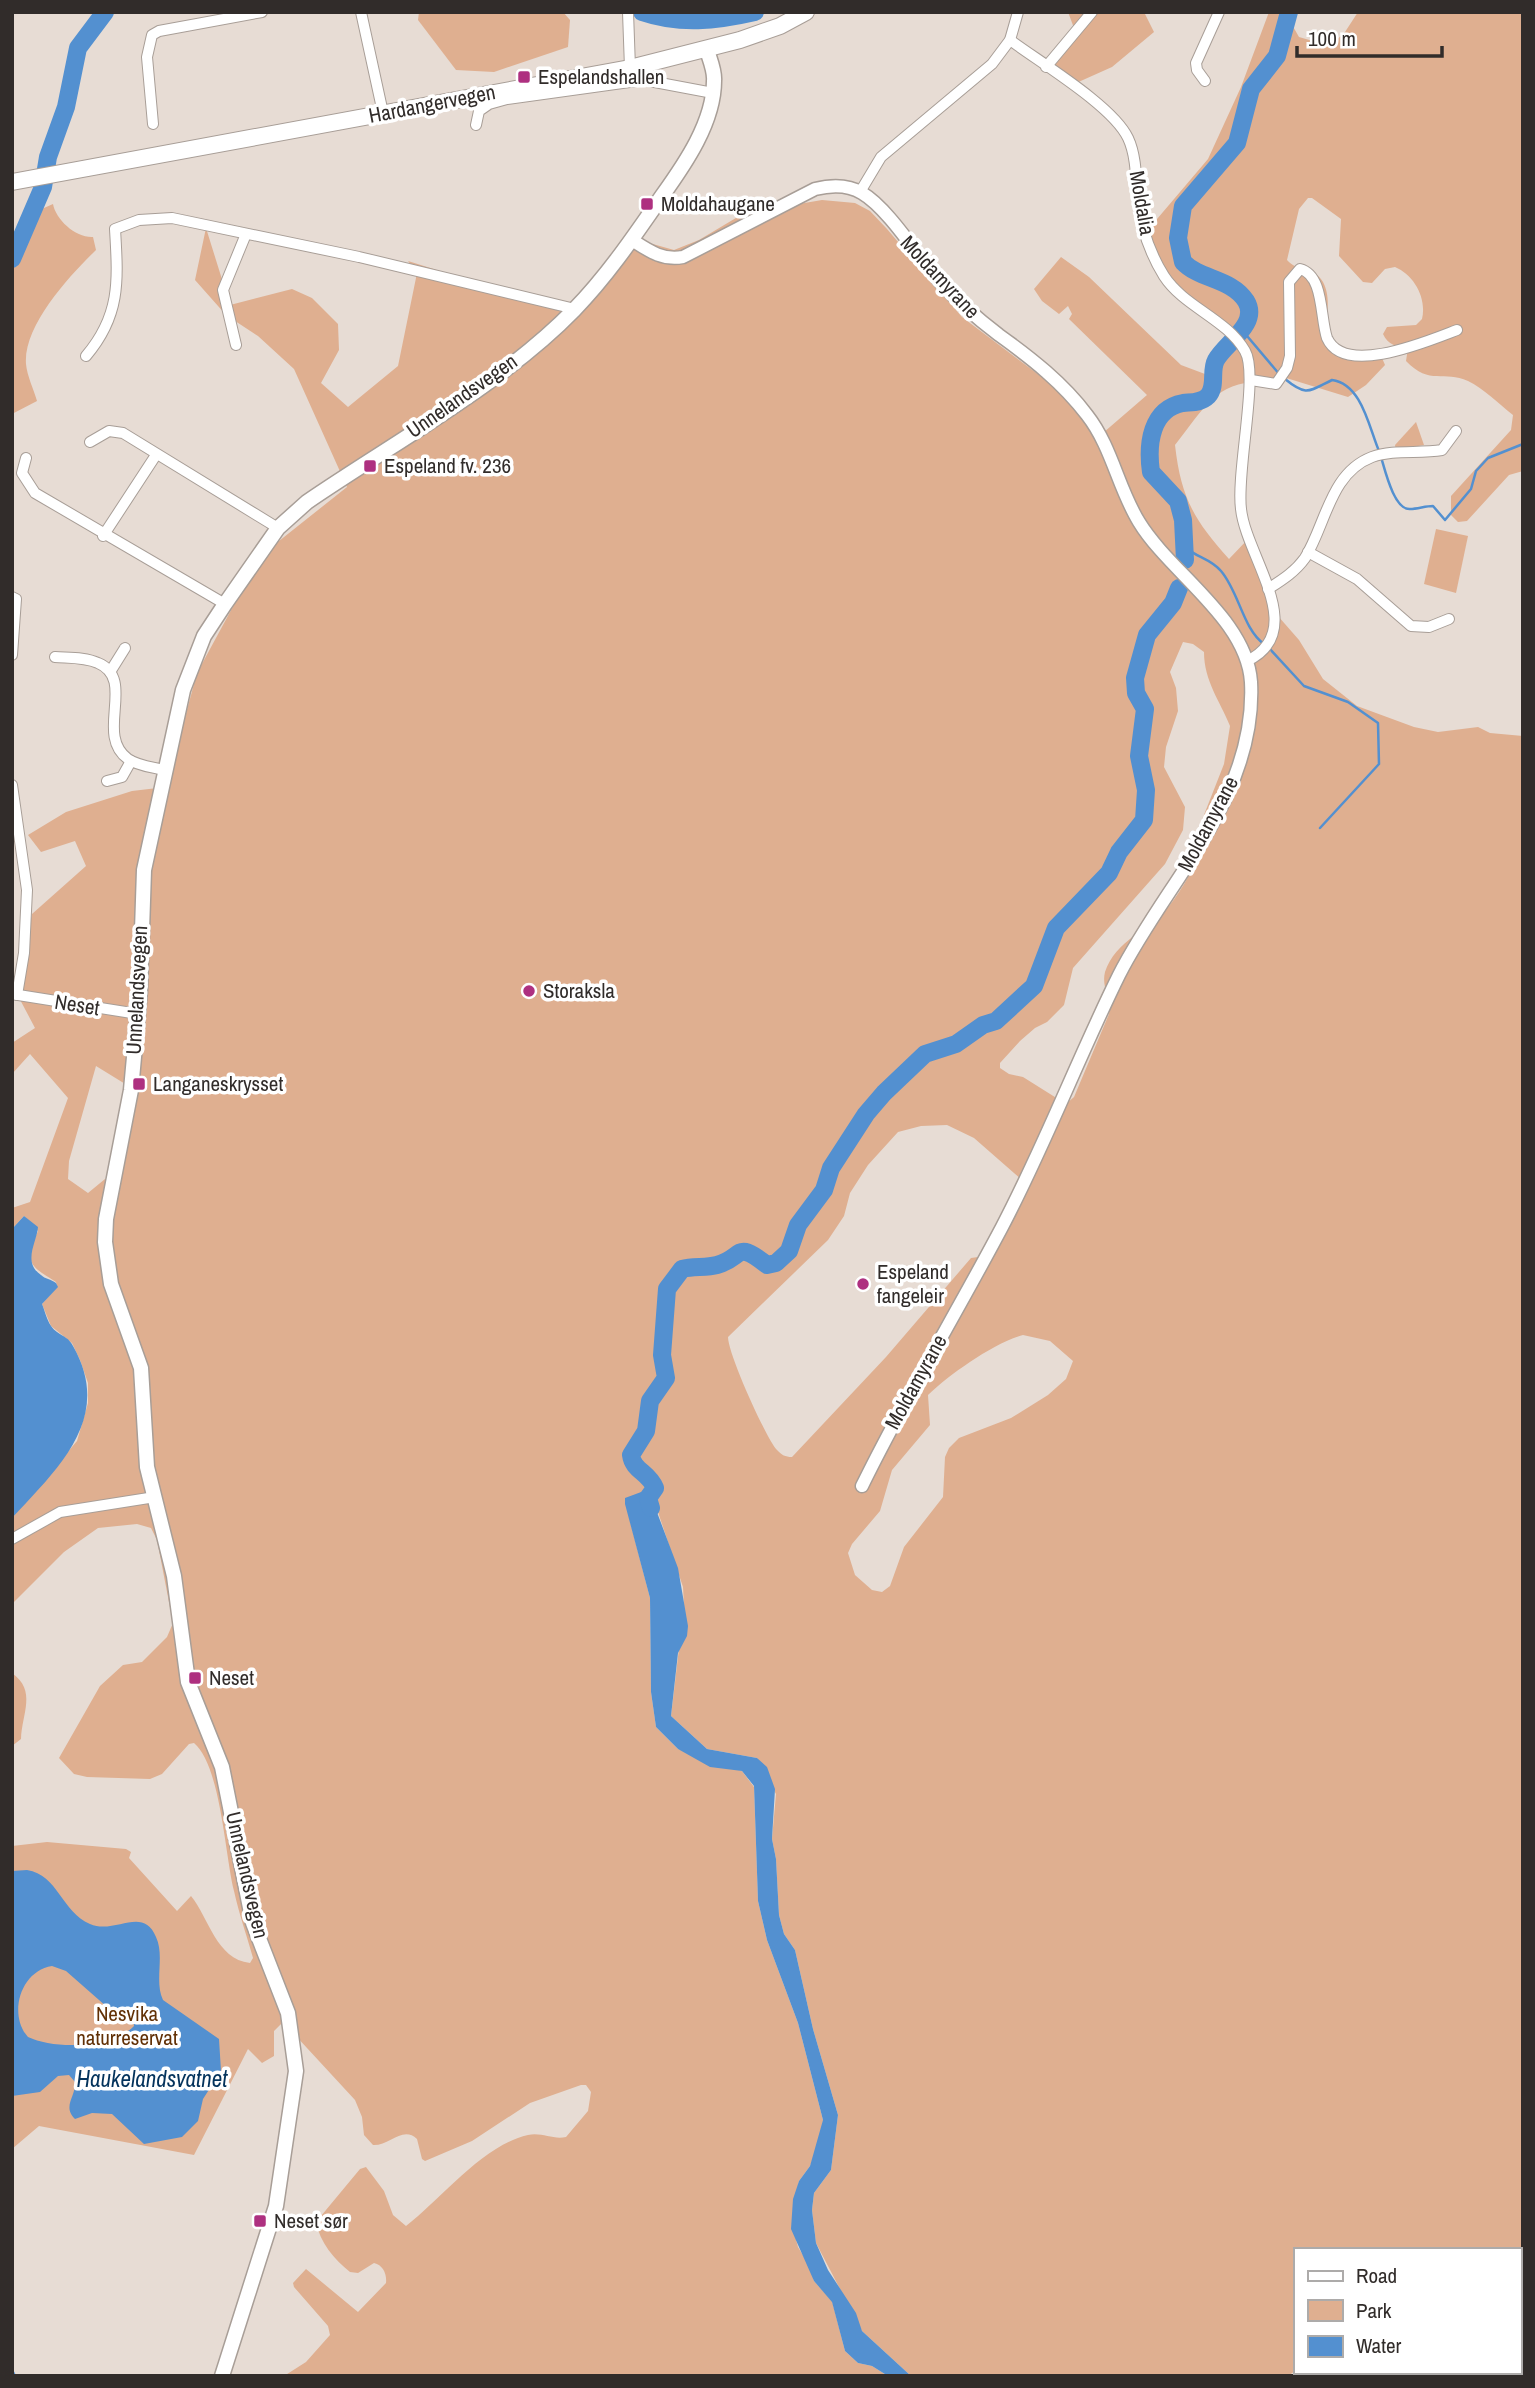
<svg xmlns="http://www.w3.org/2000/svg" width="1535" height="2388" viewBox="0 0 1535 2388" font-family="'Archivo Narrow',sans-serif">
<style>
.green{fill:#dfaf90;fill-rule:evenodd}
.water{fill:#5390d0;fill-rule:evenodd}
.lines{fill:none;stroke-linecap:round;stroke-linejoin:round}
.stream{stroke:#5390d0;stroke-width:2.5}
.river{stroke:#5390d0;stroke-width:18}
.minor-casing{stroke:#a89e97;stroke-width:12}
.tertiary-casing{stroke:#a89e97;stroke-width:15}
.secondary-casing{stroke:#a89e97;stroke-width:17}
.primary-casing{stroke:#a89e97;stroke-width:18}
.minor{stroke:#fff;stroke-width:10}
.tertiary{stroke:#fff;stroke-width:12}
.secondary{stroke:#fff;stroke-width:14}
.primary{stroke:#fff;stroke-width:16}
.poi-dot{fill:#ae3080;stroke:#fff;stroke-width:2.5}
.labels{text-anchor:middle;stroke-width:7;stroke-linejoin:round;paint-order:stroke}
.poi-label{font-size:21px;fill:#312c2a;stroke:#fff;text-anchor:start}
.street-label{font-size:21px;fill:#312c2a;stroke:#fff}
.park-label{font-size:21px;fill:#613005;stroke:#fff}
.water-label{font-size:23px;font-style:italic;fill:#04335c;stroke:#fff}
</style>
<rect width="100%" height="100%" fill="#e7dcd4"/>
<!-- green -->
<g class="green">
<polygon points="419,12 563,12 570,20 568,47 494,72 456,70 418,20"/>
<polygon points="1068,12 1144,12 1154,32 1112,67 1074,84 1049,63 1074,28"/>
<path d="M 1269,12 L 1280,12 L 1287,24 L 1291,23 L 1299,37 L 1330,46 L 1345,32 L 1358,12 L 1523,12 L 1523,471 L 1509,475 L 1467,521 L 1458,522 L 1451,515 L 1451,496 L 1511,430 L 1513,415 C 1499,404 1483,388 1468,381 C 1444,370 1430,386 1406,361 L 1408,348 C 1397,347 1388,345 1383,334 L 1387,327 L 1416,325 L 1422,319 C 1427,298 1414,275 1395,267 L 1385,269 L 1372,283 L 1363,282 L 1339,256 L 1341,219 L 1312,198 L 1308,198 L 1299,209 L 1287,260 C 1297,272 1315,267 1323,282 C 1337,310 1313,332 1341,357 L 1382,358 L 1385,365 L 1366,385 L 1348,397 L 1283,377 L 1279,383 C 1219,375 1208,403 1175,445 C 1181,498 1194,520 1229,559 L 1249,538 L 1278,616 L 1299,640 L 1323,679 L 1357,706 L 1414,727 L 1438,732 L 1478,727 L 1490,733 L 1523,736 L 1523,2287 L 1519,2286 L 1519,2250 L 1295,2250 L 1295,2371 L 1288,2376 L 911,2376 L 862,2331 L 816,2243 L 812,2210 L 814,2193 L 831,2170 L 838,2115 L 813,2029 L 795,1950 L 784,1934 L 779,1915 L 776,1859 L 772,1839 L 776,1794 L 757,1758 L 707,1749 L 671,1716 L 684,1606 L 683,1587 L 653,1497 L 657,1492 L 630,1521 L 650,1598 L 651,1692 L 656,1727 L 678,1749 L 742,1771 L 754,1787 L 758,1901 L 767,1940 L 798,2023 L 823,2120 L 822,2136 L 810,2166 L 799,2181 L 793,2209 L 792,2224 L 798,2247 L 810,2267 L 814,2281 L 832,2301 L 845,2351 L 858,2363 L 872,2366 L 888,2376 L 284,2376 L 306,2362 L 330,2335 L 328,2326 L 294,2287 L 293,2283 L 306,2269 L 358,2312 L 386,2283 C 387,2274 383,2265 374,2263 L 358,2273 L 350,2272 C 334,2259 320,2243 316,2222 L 360,2169 L 366,2167 L 384,2191 L 393,2215 L 406,2226 C 442,2198 483,2145 528,2135 C 542,2132 553,2140 566,2137 L 588,2111 L 591,2092 L 586,2085 L 581,2085 L 530,2103 L 472,2141 L 425,2161 L 422,2159 L 417,2139 C 403,2125 389,2146 373,2145 L 364,2135 L 362,2117 L 355,2100 L 283,2022 L 274,2031 L 274,2056 L 262,2063 L 248,2049 L 194,2155 L 39,2126 L 12,2149 L 12,1846 L 47,1842 L 126,1849 L 131,1852 L 129,1858 L 177,1911 L 191,1896 C 209,1918 216,1959 250,1963 L 253,1958 C 247,1936 239,1914 234,1891 C 225,1856 221,1766 194,1743 L 189,1744 L 162,1774 L 150,1779 L 87,1777 L 74,1774 L 59,1758 L 100,1686 L 123,1665 L 142,1662 L 167,1637 L 173,1623 L 157,1540 L 151,1528 L 137,1524 L 98,1528 L 64,1552 L 12,1604 L 12,1518 L 77,1441 L 88,1403 L 88,1383 L 80,1360 L 72,1343 L 51,1326 L 42,1304 L 57,1287 L 56,1282 C 31,1266 23,1264 38,1231 L 24,1216 L 12,1229 L 12,1208 L 30,1202 L 68,1098 L 30,1054 L 12,1074 L 12,1043 L 35,1028 L 16,992 L 32,914 L 86,866 L 75,841 L 41,852 L 28,835 L 66,812 L 132,791 L 166,787 L 197,673 L 236,601 L 274,545 L 347,487 L 294,369 L 258,336 L 226,315 L 195,280 L 206,228 L 230,305 L 292,289 L 312,298 L 338,324 L 339,350 L 321,383 L 348,407 L 398,366 L 417,273 L 408,261 L 567,311 L 627,243 L 642,241 L 674,250 L 699,240 L 756,206 L 787,206 L 822,200 L 855,203 L 870,211 L 887,229 L 962,317 L 1051,384 L 1071,403 L 1096,439 L 1147,395 L 1069,319 L 1072,314 L 1068,306 L 1059,314 L 1042,301 L 1034,289 L 1061,257 L 1089,277 L 1181,365 L 1205,374 L 1217,345 L 1226,335 L 1160,273 L 1146,232 L 1208,159 L 1241,87 ZM 1183,642 L 1193,644 L 1204,652 C 1204,681 1220,701 1230,726 L 1224,764 L 1200,825 L 1206,846 C 1193,866 1184,888 1169,906 C 1150,929 1115,941 1105,972 C 1101,988 1112,999 1109,1014 L 1074,1097 L 1066,1104 L 1023,1077 L 1009,1074 L 1000,1068 L 1000,1063 L 1020,1041 L 1035,1028 L 1047,1022 L 1064,1005 L 1073,968 L 1165,864 L 1183,830 L 1185,807 L 1164,767 L 1166,747 L 1178,711 L 1176,688 L 1170,672 ZM 96,1066 L 135,1090 L 110,1180 L 105,1179 L 88,1193 L 68,1179 L 69,1161 ZM 947,1125 L 974,1138 L 1021,1179 L 985,1256 L 971,1258 L 886,1357 L 792,1457 C 785,1457 782,1455 777,1450 C 766,1438 728,1354 728,1337 L 828,1240 L 844,1216 L 850,1193 L 868,1165 L 898,1132 L 921,1126 ZM 1023,1335 L 1050,1341 L 1073,1361 L 1066,1379 L 1048,1395 L 1011,1418 L 959,1438 L 949,1448 L 945,1457 L 943,1497 L 904,1547 L 890,1586 L 882,1592 L 872,1590 L 855,1575 L 848,1553 L 852,1544 L 880,1511 L 892,1470 L 930,1425 L 928,1395 C 950,1374 994,1343 1023,1335 Z"/>
<path d="M 53,204 C 56,220 76,238 93,237 L 96,250 C 70,275 23,326 26,364 C 27,376 34,390 37,401 L 12,414 L 12,248 L 35,212 Z"/>
<polygon points="1416,422 1424,445 1396,450 1395,445"/>
<polygon points="1436,529 1468,536 1456,593 1424,584"/>
<path d="M 12,1673 C 37,1691 22,1713 21,1739 L 12,1746 Z"/>
<polygon points="1519,2303 1523,2304 1523,2376 1319,2376 1323,2372 1519,2372"/>
</g>
<!-- water -->
<g class="water">
<path d="M 24,1216 L 38,1227 C 37,1242 22,1262 41,1275 C 45,1279 51,1279 56,1283 L 58,1287 L 42,1304 C 46,1314 48,1326 57,1332 C 64,1337 69,1338 73,1346 C 114,1418 58,1468 12,1518 L 12,1229 Z"/>
<polygon points="652,1488 657,1488 653,1497 655,1507 678,1568 688,1626 687,1636 678,1653 671,1716 707,1749 757,1758 767,1767 775,1789 772,1839 776,1859 779,1915 784,1934 795,1950 813,2029 838,2115 831,2170 814,2193 812,2210 816,2243 828,2270 856,2313 862,2331 911,2376 888,2376 872,2366 858,2363 845,2351 832,2302 814,2281 791,2229 793,2199 799,2181 810,2166 823,2120 798,2023 767,1940 758,1901 754,1786 742,1771 710,1767 678,1749 656,1727 651,1692 650,1598 625,1504 625,1498"/>
<path d="M 27,1870 C 58,1875 62,1912 90,1924 C 115,1935 143,1905 156,1937 C 165,1956 154,1981 163,2000 L 219,2039 L 221,2071 L 203,2099 L 198,2121 L 182,2137 L 144,2144 L 112,2114 L 92,2113 L 75,2119 C 62,2106 76,2097 75,2082 L 69,2075 L 58,2076 L 40,2092 L 12,2096 L 12,1871 ZM 52,1966 L 66,1971 L 107,2007 L 133,2016 L 134,2026 C 113,2048 55,2050 28,2037 C 8,2015 20,1971 52,1966 Z"/>
</g>
<g class="lines">
<!-- stream -->
<g class="stream">
<polyline points="1242,330 1280,375"/>
<path d="M 1285,379 C 1307,397 1309,391 1332,380 C 1362,384 1369,428 1379,451"/>
<path d="M 1381,457 C 1385,470 1394,510 1410,509 C 1418,509 1425,506 1433,506 L 1445,520 L 1471,489 L 1476,471 L 1488,458 L 1523,444"/>
<path d="M 1185,547 C 1197,558 1210,558 1221,571 C 1239,592 1243,629 1264,644"/>
<polyline points="1269,648 1304,686 1348,702 1378,723 1379,764 1320,828"/>
<polyline points="12,2370 15,2376"/>
</g>
<!-- river -->
<g class="river">
<path d="M 642,12 C 680,25 716,21 755,12"/>
<polyline points="12,259 43,187 48,157 66,107 78,48 105,12"/>
<path d="M 1185,560 L 1183,520 L 1178,501 L 1151,472 C 1147,444 1151,409 1183,403 C 1192,402 1201,403 1208,396 C 1217,386 1210,371 1216,360 C 1225,343 1260,324 1246,301 C 1231,278 1200,280 1183,262 L 1178,238 L 1183,206 L 1237,143 L 1251,89 L 1277,56 L 1289,12"/>
<path d="M 651,1508 L 648,1498 L 655,1488 C 649,1472 633,1471 631,1455 L 646,1431 L 650,1401 L 666,1378 L 662,1355 L 667,1289 L 682,1269 C 693,1266 706,1268 717,1265 C 744,1258 734,1239 767,1265 L 776,1263 L 789,1251 L 798,1225 L 824,1190 L 831,1168 L 866,1114 L 884,1093 L 925,1054 L 956,1044 L 983,1025 L 996,1021 L 1034,986 L 1056,928 L 1109,873 L 1119,852 L 1144,820 L 1146,790 L 1139,756 L 1145,709 L 1136,693 L 1135,678 L 1147,635 L 1173,603 L 1179,588"/>
</g>
<defs>
<g id="minor">
<polyline points="361,12 383,113"/>
<polyline points="628,12 630,68"/>
<path d="M 1010,40 C 1041,63 1113,106 1128,138 C 1136,155 1136,176 1137,195 C 1140,223 1149,252 1164,276 C 1184,307 1227,319 1245,351 C 1259,375 1236,472 1241,509 C 1246,557 1310,631 1247,661"/>
<polyline points="1046,67 1092,12"/>
<polyline points="1205,81 1197,70 1196,63 1219,12"/>
<polyline points="153,124 147,57 152,35 159,31 262,12"/>
<polyline points="476,125 479,111 489,104 507,99 644,80 713,93"/>
<polyline points="860,192 881,157 992,64 1010,40 1018,12"/>
<polyline points="236,345 223,290 246,234"/>
<path d="M 86,356 C 121,315 118,280 115,229 L 139,220 L 172,218 L 359,257 L 575,309"/>
<path d="M 1251,380 L 1276,384 L 1287,368 L 1290,356 L 1289,282 L 1300,269 C 1324,275 1320,318 1327,338 C 1344,377 1428,341 1457,330"/>
<polyline points="90,442 109,431 123,433 278,528"/>
<polyline points="26,458 22,473 35,493 225,604"/>
<polyline points="103,536 156,455"/>
<polyline points="1308,552 1357,579 1411,626 1429,627 1449,619"/>
<path d="M 1268,589 C 1282,580 1295,572 1305,558 C 1326,524 1330,473 1372,457 C 1394,449 1419,454 1442,450 L 1456,431"/>
<polyline points="12,597 16,599 12,655"/>
<path d="M 55,657 C 69,658 85,657 98,663 C 137,679 94,735 128,759 C 138,766 152,767 164,770"/>
<polyline points="110,672 125,648"/>
<polyline points="107,781 122,777 131,761"/>
<polyline points="12,785 27,890 24,953 17,995"/>
<polyline points="12,994 138,1014"/>
<polyline points="12,1539 60,1512 155,1497"/>
</g>
<path id="tertiary" d="M 632,240 C 649,251 663,261 683,257 L 815,189 C 831,185 847,184 862,193 C 888,208 919,258 940,282 C 958,302 978,319 999,335 C 1031,358 1063,383 1087,415 C 1112,447 1118,488 1139,522 C 1170,573 1247,619 1251,682 C 1257,797 1167,880 1119,975 C 1078,1058 1045,1145 1002,1227 C 956,1314 905,1398 862,1486"/>
<path id="secondary" d="M 222,2376 L 276,2206 L 296,2071 L 288,2013 L 253,1923 L 222,1767 L 188,1682 L 174,1576 L 147,1467 L 141,1368 L 111,1284 L 105,1242 L 106,1219 L 131,1090 L 140,991 L 144,870 L 183,690 L 204,636 L 225,604 L 278,528 L 307,502 C 393,443 502,384 574,310 C 608,275 635,235 662,196 C 685,164 714,122 714,81 C 715,71 710,60 707,50"/>
<polyline id="primary" points="12,182 630,68 740,40 780,26 806,12"/>
</defs>
<!-- minor casing -->
<use href="#minor" class="minor-casing"/>
<!-- tertiary casing -->
<use href="#tertiary" class="tertiary-casing"/>
<!-- secondary casing -->
<use href="#secondary" class="secondary-casing"/>
<!-- primary casing -->
<use href="#primary" class="primary-casing"/>
<!-- minor -->
<use href="#minor" class="minor"/>
<!-- tertiary -->
<use href="#tertiary" class="tertiary"/>
<!-- secondary -->
<use href="#secondary" class="secondary"/>
<!-- primary -->
<use href="#primary" class="primary"/>
</g>
<!-- markers -->
<g class="poi-dot">
<rect x="517" y="70" width="14" height="14" rx="3.5"/>
<rect x="640" y="197" width="14" height="14" rx="3.5"/>
<rect x="363" y="459" width="14" height="14" rx="3.5"/>
<circle cx="529" cy="991" r="7"/>
<rect x="132" y="1077" width="14" height="14" rx="3.5"/>
<circle cx="863" cy="1284" r="7"/>
<rect x="188" y="1671" width="14" height="14" rx="3.5"/>
<rect x="253" y="2214" width="14" height="14" rx="3.5"/>
</g>
<g class="labels">
<!-- poi labels -->
<g class="poi-label">
<text x="538" y="84">Espelandshallen</text>
<text x="661" y="211">Moldahaugane</text>
<text x="384" y="473">Espeland fv. 236</text>
<text x="543" y="998">Storaksla</text>
<text x="153" y="1091">Langaneskrysset</text>
<text x="877" y="1279">Espeland<tspan x="877" dy="24">fangeleir</tspan></text>
<text x="209" y="1685">Neset</text>
<text x="274" y="2228">Neset sør</text>
</g>
<!-- street labels -->
<g class="street-label">
<text transform="translate(432 104) rotate(-11)" y="7">Hardangervegen</text>
<text transform="translate(1142 203) rotate(80)" y="7">Moldalia</text>
<text transform="translate(940 277) rotate(47)" y="7">Moldamyrane</text>
<text transform="translate(462 396) rotate(-35)" y="7">Unnelandsvegen</text>
<text transform="translate(1208 824) rotate(-62)" y="7">Moldamyrane</text>
<text transform="translate(137 990) rotate(-87)" y="7">Unnelandsvegen</text>
<text transform="translate(77 1005) rotate(9)" y="7">Neset</text>
<text transform="translate(916 1382) rotate(-61)" y="7">Moldamyrane</text>
<text transform="translate(247 1875) rotate(77)" y="7">Unnelandsvegen</text>
</g>
<!-- park labels -->
<g class="park-label">
<text x="127" y="2021">Nesvika<tspan x="127" dy="24">naturreservat</tspan></text>
</g>
<!-- water labels -->
<g class="water-label">
<text x="152" y="2087">Haukelandsvatnet</text>
</g>
</g>
<!-- border -->
<rect width="1535" height="2388" fill="none" stroke="#312c2a" stroke-width="28"/>
<!-- legend -->
<rect x="1294" y="2248" width="228" height="126" fill="#ffffff" stroke="#adabaa" stroke-width="2"/>
<rect x="1308" y="2271" width="35" height="10" fill="#ffffff" stroke="#adabaa" stroke-width="2"/>
<text x="1356" y="2283" font-size="21" fill="#312c2a">Road</text>
<rect x="1308" y="2300" width="35" height="21" fill="#dfaf90" stroke="#adabaa" stroke-width="2"/>
<text x="1356" y="2318" font-size="21" fill="#312c2a">Park</text>
<rect x="1308" y="2336" width="35" height="21" fill="#5390d0" stroke="#adabaa" stroke-width="2"/>
<text x="1356" y="2353" font-size="21" fill="#312c2a">Water</text>
<!-- scale -->
<path d="M1297 46v10h145v-10" fill="none" stroke="#312c2a" stroke-width="3.5"/>
<text x="1308" y="46" font-size="21" fill="#312c2a" stroke="#ffffff" stroke-width="5" paint-order="stroke">100 m</text>
</svg>
